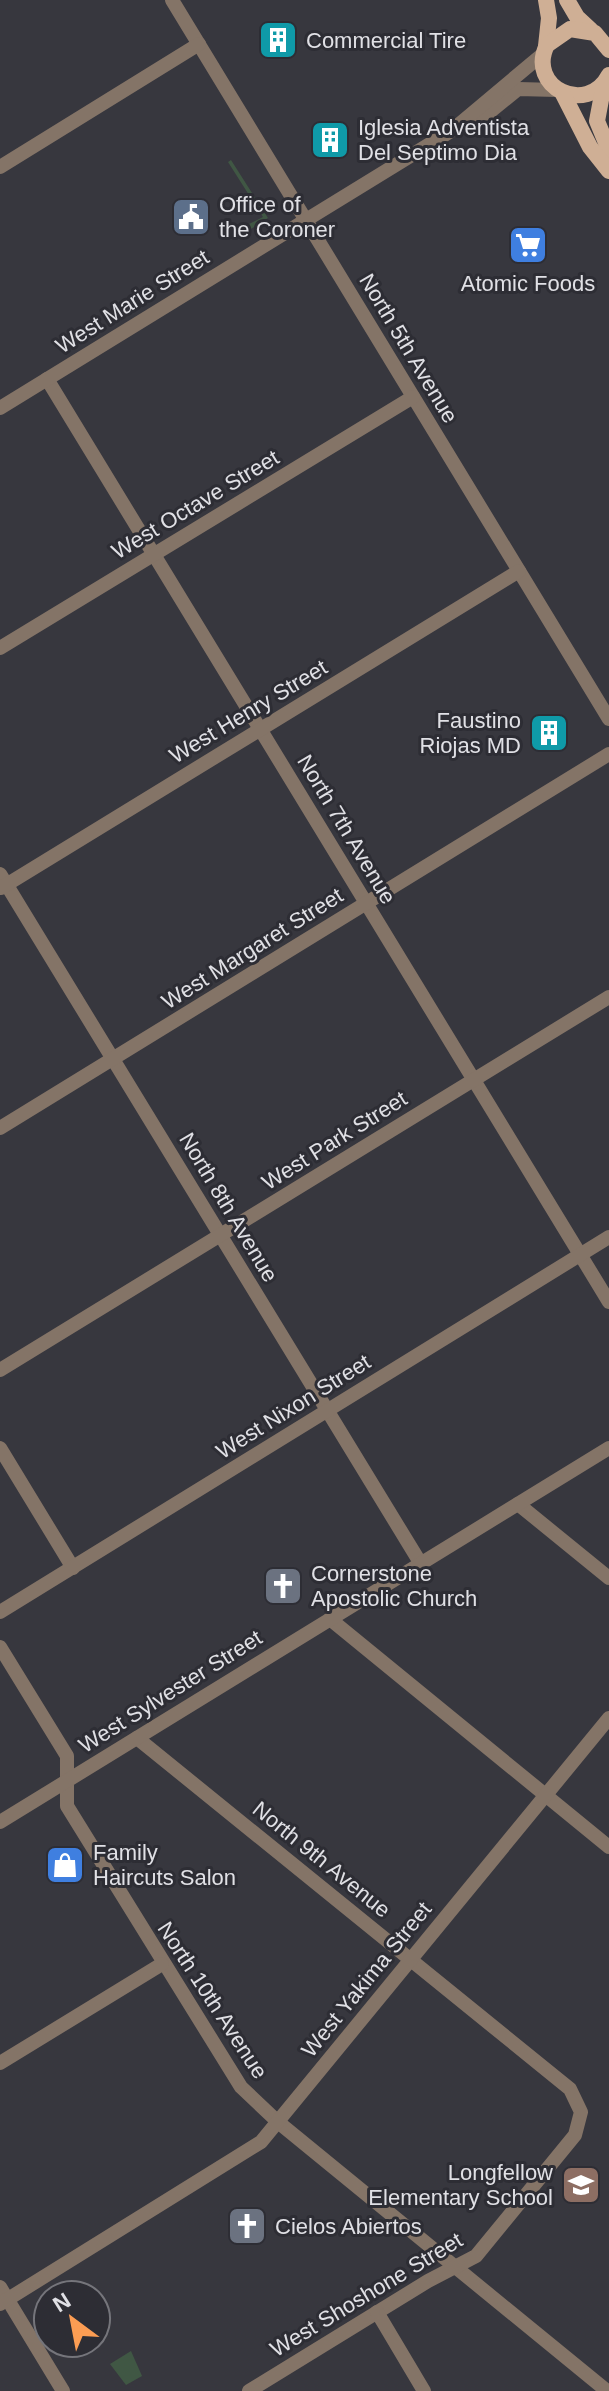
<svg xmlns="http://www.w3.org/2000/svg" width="609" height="2391" viewBox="0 0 609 2391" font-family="Arial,sans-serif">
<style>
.green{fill:#405744}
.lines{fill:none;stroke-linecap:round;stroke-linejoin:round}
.minor{stroke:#847467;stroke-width:14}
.major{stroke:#cfaf95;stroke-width:16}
.labels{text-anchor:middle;stroke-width:6;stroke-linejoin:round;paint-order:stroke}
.poi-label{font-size:22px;fill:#e0e0e5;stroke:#2d2d34;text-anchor:start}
.street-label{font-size:22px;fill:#e0e0e5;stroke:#2d2d34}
</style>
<rect width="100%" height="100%" fill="#37373e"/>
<!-- green -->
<g class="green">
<polygon points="231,160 268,218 243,234 239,229 263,217 228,162"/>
<polygon points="131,2351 142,2376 126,2385 110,2364"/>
</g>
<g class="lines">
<!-- minor -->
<g class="minor">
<polyline points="172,0 609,719"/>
<polyline points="459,128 486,115 518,89 557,90"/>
<polyline points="0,167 199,44"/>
<polyline points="47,379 609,1302"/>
<polyline points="0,408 451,131 544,53"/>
<polyline points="0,648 413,397"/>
<polyline points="0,874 421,1564"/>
<polyline points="1,888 519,571"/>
<polyline points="0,1128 609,754"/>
<polyline points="0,1370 609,997"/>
<polyline points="0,1448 73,1568"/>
<polyline points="518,1504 609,1578"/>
<polyline points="0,1612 609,1237"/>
<polyline points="330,1619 609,1847"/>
<polyline points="0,1647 67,1756 67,1806 241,2087 278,2122 607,2391"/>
<polyline points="137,1738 570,2089 581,2112 575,2135 476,2256 428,2281 249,2391"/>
<polyline points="0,1822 609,1448"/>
<polyline points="0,2063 162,1964"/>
<polyline points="0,2287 63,2391"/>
<polyline points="0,2304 261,2142 609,1718"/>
<polyline points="377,2312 424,2391"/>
</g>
<!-- major -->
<g class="major">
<polyline points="567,0 577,17 591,30"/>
<polyline points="546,46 549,18 546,0"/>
<path d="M 609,50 L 595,33 L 570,29 L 547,45 C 526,87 587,117 609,75"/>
<polyline points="604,84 597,121 609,150"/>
<polyline points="563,94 590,147 609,171"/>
</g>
</g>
<!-- icons -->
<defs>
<symbol id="building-square" viewBox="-11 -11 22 22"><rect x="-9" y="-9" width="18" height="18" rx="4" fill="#0f9aa8" stroke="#2d2d34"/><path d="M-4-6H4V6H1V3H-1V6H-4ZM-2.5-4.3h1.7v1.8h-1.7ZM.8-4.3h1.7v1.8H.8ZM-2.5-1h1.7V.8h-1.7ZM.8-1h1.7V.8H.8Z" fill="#fff"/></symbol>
<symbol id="civic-square" viewBox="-11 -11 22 22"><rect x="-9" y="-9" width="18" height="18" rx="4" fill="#5c6f8a" stroke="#2d2d34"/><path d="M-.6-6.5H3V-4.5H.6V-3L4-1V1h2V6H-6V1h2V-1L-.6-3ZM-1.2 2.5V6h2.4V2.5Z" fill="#fff"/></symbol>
<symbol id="supermarket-square" viewBox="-11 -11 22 22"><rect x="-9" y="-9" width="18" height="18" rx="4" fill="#3f7fe0" stroke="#2d2d34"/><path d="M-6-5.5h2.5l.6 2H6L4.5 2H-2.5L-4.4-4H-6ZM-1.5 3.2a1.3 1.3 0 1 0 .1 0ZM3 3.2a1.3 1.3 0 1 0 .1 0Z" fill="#fff"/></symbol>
<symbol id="church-square" viewBox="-11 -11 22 22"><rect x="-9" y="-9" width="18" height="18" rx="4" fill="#6b7280" stroke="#2d2d34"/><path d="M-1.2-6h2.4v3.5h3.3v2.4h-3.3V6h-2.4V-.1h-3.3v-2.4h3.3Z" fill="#fff"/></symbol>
<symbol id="shop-square" viewBox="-11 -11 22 22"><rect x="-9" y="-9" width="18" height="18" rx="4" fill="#3f7fe0" stroke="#2d2d34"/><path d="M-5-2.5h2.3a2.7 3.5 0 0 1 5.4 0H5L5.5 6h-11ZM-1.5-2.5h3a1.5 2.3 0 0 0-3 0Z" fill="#fff"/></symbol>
<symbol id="school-square" viewBox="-11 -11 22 22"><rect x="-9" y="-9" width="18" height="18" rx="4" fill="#8d6e63" stroke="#2d2d34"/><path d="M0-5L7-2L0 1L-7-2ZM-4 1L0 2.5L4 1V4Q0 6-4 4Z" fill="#fff"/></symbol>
</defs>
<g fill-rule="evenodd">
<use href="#building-square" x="256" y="18" width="44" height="44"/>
<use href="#building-square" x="308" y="118" width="44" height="44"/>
<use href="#civic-square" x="169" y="195" width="44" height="44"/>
<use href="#supermarket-square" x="506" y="223" width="44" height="44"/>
<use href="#building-square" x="527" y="711" width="44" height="44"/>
<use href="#church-square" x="261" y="1564" width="44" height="44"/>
<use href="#shop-square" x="43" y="1843" width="44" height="44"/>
<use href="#school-square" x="559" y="2163" width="44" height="44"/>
<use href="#church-square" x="225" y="2204" width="44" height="44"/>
</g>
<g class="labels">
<!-- poi labels -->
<g class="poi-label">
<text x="306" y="48">Commercial Tire</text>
<text x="358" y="135">Iglesia Adventista<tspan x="358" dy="25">Del Septimo Dia</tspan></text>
<text x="219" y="212">Office of<tspan x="219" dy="25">the Coroner</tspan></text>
<text x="528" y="291" text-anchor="middle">Atomic Foods</text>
<text x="521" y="728" text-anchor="end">Faustino<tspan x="521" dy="25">Riojas MD</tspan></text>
<text x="311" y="1581">Cornerstone<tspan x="311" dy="25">Apostolic Church</tspan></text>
<text x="93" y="1860">Family<tspan x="93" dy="25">Haircuts Salon</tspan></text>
<text x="553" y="2180" text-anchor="end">Longfellow<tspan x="553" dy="25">Elementary School</tspan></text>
<text x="275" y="2234">Cielos Abiertos</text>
</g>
<!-- street labels -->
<g class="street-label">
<text transform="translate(132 301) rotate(-32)" y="8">West Marie Street</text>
<text transform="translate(409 348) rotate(59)" y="8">North 5th Avenue</text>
<text transform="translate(195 504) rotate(-31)" y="8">West Octave Street</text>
<text transform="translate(248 711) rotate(-31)" y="8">West Henry Street</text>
<text transform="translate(347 829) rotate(59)" y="8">North 7th Avenue</text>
<text transform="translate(252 948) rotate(-32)" y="8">West Margaret Street</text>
<text transform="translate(334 1140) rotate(-32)" y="8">West Park Street</text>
<text transform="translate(229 1207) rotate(59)" y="8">North 8th Avenue</text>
<text transform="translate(293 1406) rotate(-32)" y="8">West Nixon Street</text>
<text transform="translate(170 1691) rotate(-32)" y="8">West Sylvester Street</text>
<text transform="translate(322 1859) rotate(39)" y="8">North 9th Avenue</text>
<text transform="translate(366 1979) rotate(-51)" y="8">West Yakima Street</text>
<text transform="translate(213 2000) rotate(57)" y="8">North 10th Avenue</text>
<text transform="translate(366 2294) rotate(-31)" y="8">West Shoshone Street</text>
</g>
</g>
<!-- north arrow -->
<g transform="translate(72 2319) rotate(328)"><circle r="38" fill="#2d2d34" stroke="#75757b" stroke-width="2"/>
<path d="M0-6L14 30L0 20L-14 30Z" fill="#fc9d53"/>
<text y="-12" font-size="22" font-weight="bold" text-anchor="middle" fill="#e0e0e5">N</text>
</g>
</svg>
